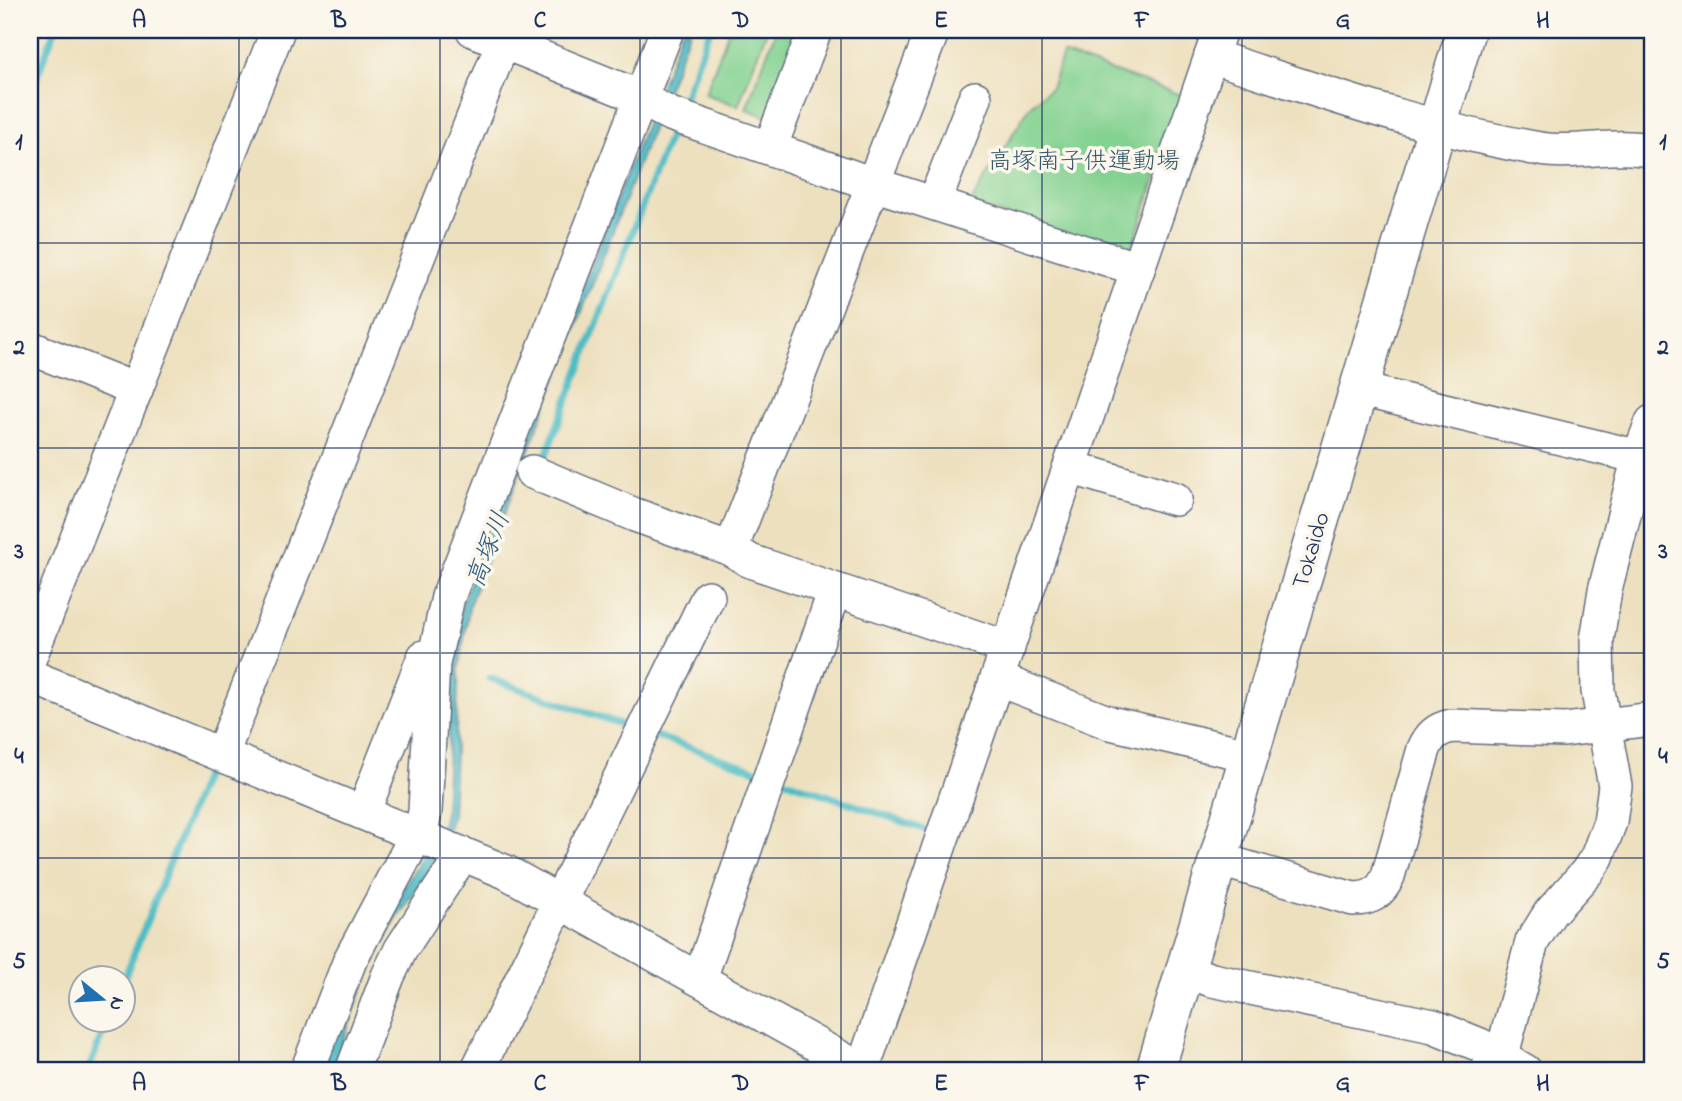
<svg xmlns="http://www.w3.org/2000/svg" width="1682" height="1101" viewBox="0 0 1682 1101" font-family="'Indie Flower','Klee One',sans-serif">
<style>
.green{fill:#84d291;stroke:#508078;stroke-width:2}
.water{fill:#4ebcc5;stroke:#347692;stroke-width:2}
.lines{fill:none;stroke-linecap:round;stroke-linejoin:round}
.stream{stroke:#4ebcc5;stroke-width:7}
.minor-casing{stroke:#646d80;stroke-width:36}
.highway-casing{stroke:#646d80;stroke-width:41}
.minor{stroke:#fff;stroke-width:33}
.highway{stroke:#fff;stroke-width:38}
.grid{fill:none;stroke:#1b2f5e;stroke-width:2;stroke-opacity:0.55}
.labels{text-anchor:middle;stroke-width:7;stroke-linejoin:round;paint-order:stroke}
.park-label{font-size:24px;fill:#35586b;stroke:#fbf7ec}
.street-label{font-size:24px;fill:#1b2f5e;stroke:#fbf7ec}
.water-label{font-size:26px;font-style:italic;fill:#2a597d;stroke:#fbf7ec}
.neatline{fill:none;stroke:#1b2f5e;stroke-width:2.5}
.grid-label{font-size:23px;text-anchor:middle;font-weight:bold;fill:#1b2f5e}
</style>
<rect width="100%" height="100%" fill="#fbf7ec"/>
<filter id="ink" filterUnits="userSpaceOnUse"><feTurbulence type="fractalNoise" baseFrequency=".0143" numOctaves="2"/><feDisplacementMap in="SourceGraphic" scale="14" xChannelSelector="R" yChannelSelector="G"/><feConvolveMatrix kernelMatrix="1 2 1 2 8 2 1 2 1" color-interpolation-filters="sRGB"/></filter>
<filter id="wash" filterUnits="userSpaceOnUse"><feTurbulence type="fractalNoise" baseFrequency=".00686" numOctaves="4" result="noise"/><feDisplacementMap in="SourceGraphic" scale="28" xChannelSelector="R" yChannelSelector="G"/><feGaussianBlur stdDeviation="1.57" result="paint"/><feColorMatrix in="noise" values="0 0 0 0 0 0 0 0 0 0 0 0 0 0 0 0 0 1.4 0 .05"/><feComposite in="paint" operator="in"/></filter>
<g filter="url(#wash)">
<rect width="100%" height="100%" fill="#ede0be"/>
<!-- green -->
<g class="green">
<polygon points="729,30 767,30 738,106 705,94"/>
<polygon points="776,30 789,30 799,33 767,117 746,109"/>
<polygon points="1063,54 1184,96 1132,247 1121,253 970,204 1030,106 1051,88"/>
</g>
<!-- water -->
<path class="water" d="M 682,30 L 690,30 L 470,603 L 459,666 L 452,815 C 441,862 409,896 386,937 C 363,978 349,1027 332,1071 L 320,1071 L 362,964 L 391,907 L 441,829 L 445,814 L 452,666 L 463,601 Z"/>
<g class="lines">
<!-- stream -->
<g class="stream">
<polyline points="30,94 55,30"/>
<polyline points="682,103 710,30"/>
<polyline points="543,463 672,129"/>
<polyline points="489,678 629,727"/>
<polyline points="653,735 761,772"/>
<polyline points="778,778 926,830"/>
<polyline points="122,984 209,764"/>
<polyline points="88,1071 108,1020"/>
</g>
</g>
</g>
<g filter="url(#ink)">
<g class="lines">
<defs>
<g id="minor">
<polyline points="473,30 625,91 670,114 873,184 1138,269"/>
<path d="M 1211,56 C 1319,91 1428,130 1540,149 C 1577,155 1616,142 1652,151"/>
<polyline points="770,148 815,30"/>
<polyline points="934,203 975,98"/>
<polyline points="31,348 136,390"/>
<polyline points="1357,389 1652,460"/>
<polyline points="1070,467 1175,499"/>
<polyline points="532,472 635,515 731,549 933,30"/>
<polyline points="731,549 750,561 1008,648"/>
<polyline points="30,657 278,30"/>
<polyline points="30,676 506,872 864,1071"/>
<polyline points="997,679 1110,723 1249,755"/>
<polyline points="222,754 503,42"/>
<polyline points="363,813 424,657"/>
<path d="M 1217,859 L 1353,899 C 1371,899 1381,893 1388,876 L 1424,749 C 1430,735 1437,729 1452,726 L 1564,730 L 1652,719"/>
<polyline points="1184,971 1212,980 1433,1026 1480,1045 1525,1071"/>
<polyline points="698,978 704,967 835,590"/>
<polyline points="307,1071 350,960 423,823 425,811 433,664 448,597 667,30"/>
<polyline points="352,1071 388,976 401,949 463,854"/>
<polyline points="477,1071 708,597"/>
<polyline points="862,1071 1220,30"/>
<polyline points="1487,1071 1505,1043 1532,942 1550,913 1587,872 1597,857 1610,822 1615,786 1598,691 1597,640 1605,590 1639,456 1652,422"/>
</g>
<polyline id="highway" points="1155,1071 1466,30"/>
</defs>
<!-- minor casing -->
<use href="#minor" class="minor-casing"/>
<!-- highway casing -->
<use href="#highway" class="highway-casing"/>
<!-- minor -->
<use href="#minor" class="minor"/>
<!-- highway -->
<use href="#highway" class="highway"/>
</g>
</g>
<!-- grid -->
<path class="grid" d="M 239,30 L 239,1071M 440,30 L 440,1071M 640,30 L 640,1071M 841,30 L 841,1071M 1042,30 L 1042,1071M 1242,30 L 1242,1071M 1443,30 L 1443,1071M 30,243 L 1652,243M 30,448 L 1652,448M 30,653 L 1652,653M 30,858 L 1652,858"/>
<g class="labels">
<!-- park labels -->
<g class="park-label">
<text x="1084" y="168">高塚南子供運動場</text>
</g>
<!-- street labels -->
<g class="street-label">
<text transform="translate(1310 550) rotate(-73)" y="8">Tokaido</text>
</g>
<!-- water labels -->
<g class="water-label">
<text transform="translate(487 549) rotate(-69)" y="9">高塚川</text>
</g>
</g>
<!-- margin -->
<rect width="1682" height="1101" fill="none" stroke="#fbf7ec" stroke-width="77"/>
<!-- north arrow -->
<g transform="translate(102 999) rotate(108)"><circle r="33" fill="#fbf7ec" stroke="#a1a7b3" stroke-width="2"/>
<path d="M0-5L12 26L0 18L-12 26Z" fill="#1f6fb2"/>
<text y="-10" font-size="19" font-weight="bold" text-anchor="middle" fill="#1b2f5e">N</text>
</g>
<rect x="38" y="38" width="1606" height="1024" class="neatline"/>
<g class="grid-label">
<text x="139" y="27">A</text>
<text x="339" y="27">B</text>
<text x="540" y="27">C</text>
<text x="741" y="27">D</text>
<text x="941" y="27">E</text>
<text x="1142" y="27">F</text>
<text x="1343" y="27">G</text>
<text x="1543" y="27">H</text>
<text x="19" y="149">1</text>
<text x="1663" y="149">1</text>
<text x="19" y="354">2</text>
<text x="1663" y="354">2</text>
<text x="19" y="558">3</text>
<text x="1663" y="558">3</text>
<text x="19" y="763">4</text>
<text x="1663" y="763">4</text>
<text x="19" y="968">5</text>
<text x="1663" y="968">5</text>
<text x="139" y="1090">A</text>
<text x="339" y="1090">B</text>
<text x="540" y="1090">C</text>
<text x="741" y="1090">D</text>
<text x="941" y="1090">E</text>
<text x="1142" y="1090">F</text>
<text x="1343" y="1090">G</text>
<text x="1543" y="1090">H</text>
</g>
</svg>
